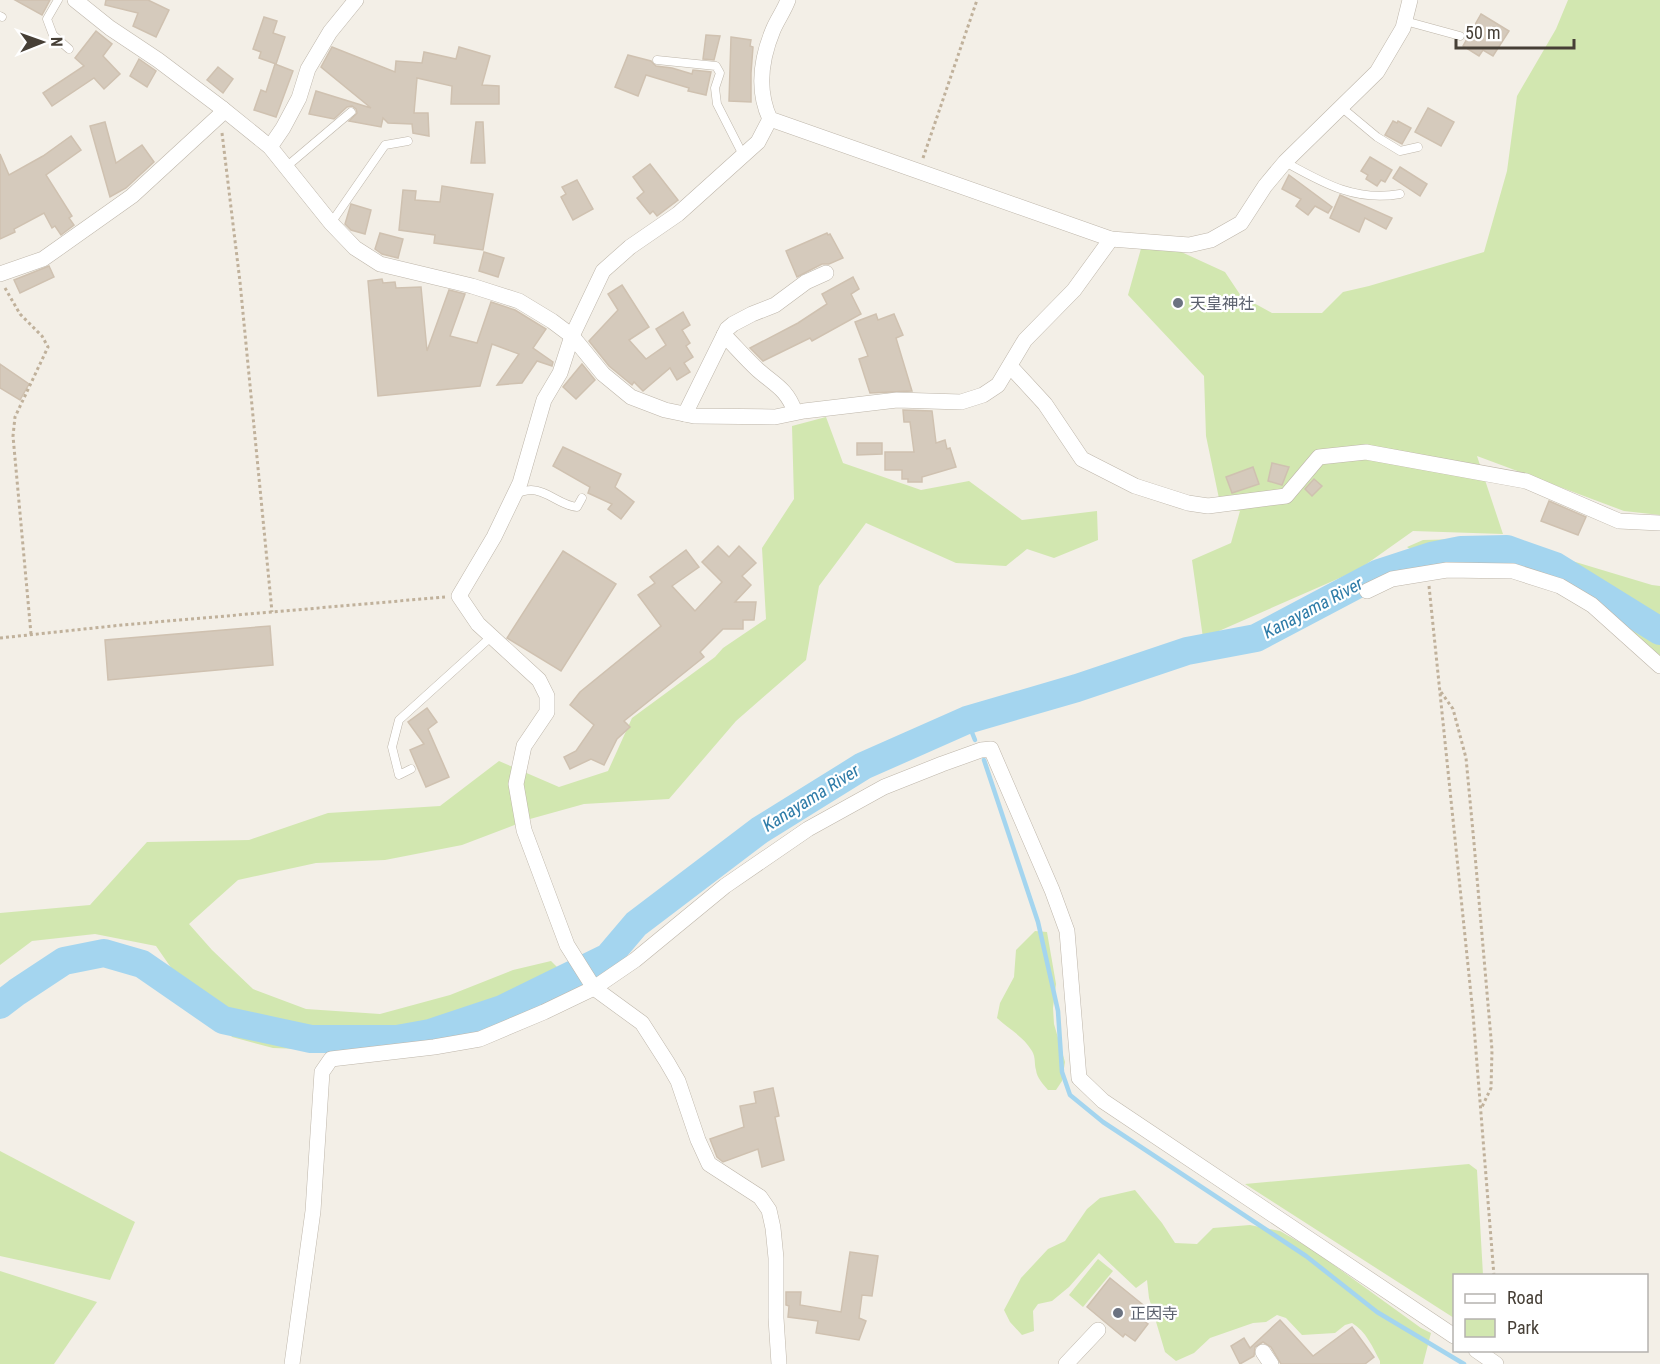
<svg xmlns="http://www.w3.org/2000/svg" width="1660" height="1364" viewBox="0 0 1660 1364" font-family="'Roboto Condensed','Noto Sans JP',sans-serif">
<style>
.green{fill:#d2e7b0}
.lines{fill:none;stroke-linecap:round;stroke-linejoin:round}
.stream{stroke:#a4d5ef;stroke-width:4.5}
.river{stroke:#a4d5ef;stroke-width:28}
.building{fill:#d5cabc;stroke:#cfc1b0;stroke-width:1.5}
.service-casing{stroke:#beb6aa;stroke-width:9}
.minor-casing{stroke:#beb6aa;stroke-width:16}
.path{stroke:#c0b19b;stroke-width:3;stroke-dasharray:3 3;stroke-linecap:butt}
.service{stroke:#fff;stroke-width:8}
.minor{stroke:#fff;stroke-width:15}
.worship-dot{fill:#6b7280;stroke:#fff;stroke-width:2}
.labels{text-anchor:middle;stroke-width:4.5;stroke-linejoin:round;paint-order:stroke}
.worship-label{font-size:16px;fill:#5b616d;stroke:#fff;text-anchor:start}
.water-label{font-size:18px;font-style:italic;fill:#2f7ca8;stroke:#fff}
</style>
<rect width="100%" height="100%" fill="#f3efe7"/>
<!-- green -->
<g class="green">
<polygon points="1568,0 1660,0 1660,515 1624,511 1477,456 1503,534 1413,531 1358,570 1203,638 1192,560 1231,543 1240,511 1221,508 1206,436 1204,376 1128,295 1142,245 1177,250 1225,272 1241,296 1272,313 1322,313 1343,292 1369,286 1484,252 1507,171 1517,96 1556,29"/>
<polygon points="826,417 843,463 921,490 969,481 1022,520 1097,511 1098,540 1054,558 1027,549 1006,566 956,563 866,523 819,586 806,660 736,721 669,799 584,804 530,819 462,845 385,860 316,863 238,880 189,924 212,950 253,989 306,1009 380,1014 450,995 513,970 551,961 574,984 512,1016 472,1030 433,1040 384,1047 329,1050 273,1048 232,1037 210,1000 196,992 174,972 156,946 95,934 32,941 0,965 0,913 90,905 147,842 249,840 328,813 440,806 499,761 559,787 608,771 632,718 715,657 723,648 766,619 762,548 794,499 792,426"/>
<polygon points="1463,539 1516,544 1652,585 1660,586 1660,658 1589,594 1524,562 1483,560 1446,563 1417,554 1407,547 1423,540"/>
<path d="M 1035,931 L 1047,932 L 1056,984 L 1053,1008 L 1054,1024 L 1065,1062 L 1062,1081 L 1056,1090 L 1048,1090 C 1043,1084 1037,1078 1036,1070 C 1034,1063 1036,1058 1032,1051 C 1024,1037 1009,1029 997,1018 L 1000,1003 L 1014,977 L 1016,950 Z"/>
<polygon points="0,1151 135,1222 110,1280 0,1256"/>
<polygon points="1469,1164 1477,1170 1483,1275 1454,1276 1454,1318 1245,1184"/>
<path d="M 1135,1190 L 1162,1223 L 1175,1243 L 1197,1244 L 1213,1228 L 1250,1225 L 1280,1231 L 1313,1250 L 1421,1328 L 1431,1333 L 1423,1364 L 1380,1364 L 1380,1361 C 1373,1348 1366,1331 1352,1323 L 1345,1325 L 1335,1333 L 1302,1335 L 1286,1318 L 1277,1315 L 1266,1322 L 1253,1323 L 1210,1338 L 1194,1353 L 1176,1361 L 1165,1352 L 1149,1298 L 1147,1280 L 1136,1288 L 1099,1253 L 1069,1287 L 1052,1301 L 1038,1304 L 1033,1311 L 1034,1331 L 1022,1335 L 1010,1322 L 1004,1310 L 1021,1278 L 1048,1249 L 1065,1241 L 1087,1209 L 1100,1198 Z"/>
<polygon points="1098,1259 1113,1271 1083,1307 1069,1295"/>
<polygon points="0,1271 97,1302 54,1364 0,1364"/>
</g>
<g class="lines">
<!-- stream -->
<g class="stream">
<polyline points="967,720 975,740"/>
<polyline points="984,760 1038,922 1058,1011 1062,1072 1070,1095 1103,1122 1306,1256 1377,1312 1464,1364"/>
</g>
<!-- river -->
<polyline class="river" points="0,1005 17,992 64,961 104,953 142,964 223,1020 311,1039 397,1039 430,1033 502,1009 608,957 636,924 760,830 863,766 967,720 1077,688 1187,651 1256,638 1379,573 1431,556 1461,550 1507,549 1555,566 1660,631"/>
</g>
<!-- building -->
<g class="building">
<polygon points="15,0 50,0 42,15"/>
<polygon points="106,0 148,0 169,10 156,37 133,26 138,13 105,5"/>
<polygon points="1481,14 1509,31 1493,56 1483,50 1479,56 1463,46"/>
<polygon points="264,17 277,21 273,33 285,37 276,64 259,58 261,52 253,49"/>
<polygon points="96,31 112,44 103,56 120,74 104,89 94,78 52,106 43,93 84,66 75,58"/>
<polygon points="706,35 720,36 714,60 703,59"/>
<polygon points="731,37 751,40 750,46 753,47 751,73 751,102 729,101"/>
<polygon points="332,47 395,72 396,61 422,63 424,52 456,59 459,47 490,56 482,85 499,86 499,104 451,104 452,86 417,78 414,113 428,113 429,136 413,133 412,124 388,123 383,118 381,127 349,121 357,113 356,109 352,106 347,107 334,119 309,114 316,91 371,108 321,67"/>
<polygon points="628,55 651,61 656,66 672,68 692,74 693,70 711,72 706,95 688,91 689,88 646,75 638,96 615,87"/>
<polygon points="139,59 156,71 147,87 130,76"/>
<polygon points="275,64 293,71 276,117 254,110 261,90 266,92"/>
<polygon points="218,67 233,79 223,93 207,80"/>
<polygon points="1428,108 1454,122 1441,146 1415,132"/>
<polygon points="1393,121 1397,123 1398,121 1411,128 1402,144 1385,135"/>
<polygon points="105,122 116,163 142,145 154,162 126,188 110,197 90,126"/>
<polygon points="476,122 483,122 485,163 471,163"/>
<polygon points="71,136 81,150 46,175 72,216 69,218 74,225 61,235 55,226 52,228 44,213 14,229 15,232 0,239 0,154 9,175 43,156"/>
<polygon points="1370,157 1392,170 1385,182 1381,180 1377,186 1366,179 1368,175 1361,171"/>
<polygon points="650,164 678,200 657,216 653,211 650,214 637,198 644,192 633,177"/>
<polygon points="1400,167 1427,184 1420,196 1393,178"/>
<polygon points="1289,175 1332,207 1328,213 1315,206 1308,215 1296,206 1301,199 1282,189"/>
<polygon points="577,180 593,209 573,220 561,197 566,194 562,187"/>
<polygon points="442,186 493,194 483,250 434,243 435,235 399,230 403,190 416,191 415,200 440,202"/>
<polygon points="1340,195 1392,218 1386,229 1365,218 1359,232 1330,218"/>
<polygon points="351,204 371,210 365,234 351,230 345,224"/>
<polygon points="380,233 403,239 398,258 382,254 375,249"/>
<polygon points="827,233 828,235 830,234 843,258 829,264 822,264 797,277 786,251"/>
<polygon points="484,252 504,258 498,277 479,271"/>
<polygon points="49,266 54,277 20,293 14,280"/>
<polygon points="853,277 859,289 851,294 861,314 812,341 810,338 763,361 750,348 798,323 827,304 822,294"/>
<polygon points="382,279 383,283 395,282 396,288 421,287 427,351 449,290 465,294 450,336 477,343 491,302 515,310 546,329 533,348 553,362 552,366 537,361 522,383 497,385 519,354 492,344 480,386 378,396 368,281"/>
<polygon points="622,285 649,327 629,340 646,359 666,345 656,329 683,312 690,325 682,330 690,343 686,346 693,357 684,363 690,372 677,380 670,368 643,391 634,382 632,385 609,366 589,341 618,310 608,294"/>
<polygon points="876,314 878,320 894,314 903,335 896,338 912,391 870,393 859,359 868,356 855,322"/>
<polygon points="0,364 29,384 20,400 0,388"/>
<polygon points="582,364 595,380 576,399 563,387"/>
<polygon points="903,410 932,411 936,443 945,440 947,449 950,448 956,467 922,477 922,482 908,482 908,479 902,479 902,470 885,470 885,452 914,452 910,422 904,422"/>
<polygon points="857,443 882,443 882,454 857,455"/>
<polygon points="563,447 621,474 615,487 634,502 621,519 608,509 612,504 588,493 590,487 553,466"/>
<polygon points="1272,463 1289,467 1282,485 1268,481"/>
<polygon points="1253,467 1259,484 1232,493 1226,477"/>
<polygon points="1314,479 1322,486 1312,496 1305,489"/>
<polygon points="1549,501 1586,517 1578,535 1541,521"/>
<polygon points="718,546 729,557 739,546 756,563 742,576 751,585 735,602 756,602 754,620 743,620 743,629 723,629 700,652 704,657 624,721 630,727 617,739 604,765 591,759 570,769 564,757 576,751 594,725 570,705 580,692 661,626 638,595 655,583 650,577 686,550 699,567 672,586 695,611 722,582 702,562"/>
<polygon points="563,551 616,584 561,671 507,638"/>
<polygon points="270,626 273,665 108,680 105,640"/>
<polygon points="427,708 437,722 428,729 449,777 426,787 410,750 424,744 408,722"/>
<polygon points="773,1088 779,1116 775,1117 784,1160 762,1167 758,1149 723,1162 717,1157 710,1139 744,1127 740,1106 756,1103 754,1092"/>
<polygon points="850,1252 878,1256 872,1296 862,1295 859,1318 866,1321 859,1340 816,1333 818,1321 788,1317 789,1306 786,1305 786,1292 801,1292 800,1305 841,1312"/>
<polygon points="1110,1278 1147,1308 1139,1317 1148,1324 1135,1341 1125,1334 1123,1337 1087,1307"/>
<polygon points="1280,1320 1313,1356 1352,1327 1374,1357 1365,1364 1281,1364 1271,1347 1263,1342 1255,1347 1254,1356 1240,1364 1231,1346 1244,1338 1250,1348"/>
</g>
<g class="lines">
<defs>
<g id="service">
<polyline points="58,0 47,19 53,35 69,49"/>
<polyline points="0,16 2,17"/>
<polyline points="1405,21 1460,36"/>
<polyline points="657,60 716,66 720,73 715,88 717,104 743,155"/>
<polyline points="1341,107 1377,137 1400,151 1418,147"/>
<path d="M 1285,162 C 1323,183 1355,202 1400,194"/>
<polyline points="286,167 351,112"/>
<polyline points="331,223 385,145 408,141"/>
<path d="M 516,493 C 521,492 526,490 531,490 C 547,490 561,506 577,507 L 582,498"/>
<polyline points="411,769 399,775 392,747 399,720 492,636"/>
</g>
<g id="minor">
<polyline points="75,0 110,28 158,60 223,109 270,147 331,223 355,248 380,264 472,286 519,301 552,321 572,336 603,374 631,397 665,410 694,416 775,417 804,411 897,400 961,402 983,395 998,385 1025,340 1074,290 1111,239"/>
<path d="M 788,0 C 784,11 777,20 773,30 C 761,59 757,91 770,119 L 1111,239 L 1189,245 L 1211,240 L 1241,223 L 1265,186 L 1285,162 L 1377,72 L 1403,28 L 1410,0"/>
<polyline points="770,119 758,142 678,214 630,247 603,271 572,336 560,373 544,400 520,483 494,537 459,596 478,624 539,680 547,696 547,712 524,746 516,784 524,830 567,945 594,988 642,1023 667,1062 678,1081 698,1140 709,1164 760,1197 769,1210 773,1228 776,1258 776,1318 779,1364"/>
<polyline points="270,147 283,128 299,98 308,69 330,32 356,0"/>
<polyline points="0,274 43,259 132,196 219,116 223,109"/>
<path d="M 724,335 C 735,346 746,359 758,370 C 775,385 787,389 795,412"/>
<polyline points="1010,366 1045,404 1082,459 1135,486 1188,503 1208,506 1286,496 1319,457 1366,452 1526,481 1619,521 1660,523"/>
<polyline points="685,414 727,329 733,324 752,314 775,305 806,282 826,273"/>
<polyline points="1367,591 1392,579 1447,570 1513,571 1560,586 1592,605 1660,666"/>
<polyline points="1476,1350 1496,1364"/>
<polyline points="1263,1352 1271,1364"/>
<polyline points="292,1364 313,1211 322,1072 331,1059 434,1047 480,1039 544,1012 594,988 635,960 725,886 808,829 884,787 942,764 981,750 991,749 1052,890 1067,931 1079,1078 1103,1101 1454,1336"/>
<polyline points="1066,1364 1098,1330"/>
</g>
</defs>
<!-- service casing -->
<use href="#service" class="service-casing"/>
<!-- minor casing -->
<use href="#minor" class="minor-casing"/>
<!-- path -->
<g class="path">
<polyline points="222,133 240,282 272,612"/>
<polyline points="923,158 977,0"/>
<polyline points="5,288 20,314 42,336 48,347 15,417 13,436 31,634"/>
<polyline points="1429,586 1473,1014 1494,1276"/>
<polyline points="0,638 122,625 445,597"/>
<polyline points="1441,692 1453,709 1466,758 1474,843 1492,1050 1491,1088 1481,1109"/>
</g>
<!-- service -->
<use href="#service" class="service"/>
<!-- minor -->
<use href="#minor" class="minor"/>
</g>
<!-- markers -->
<g class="worship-dot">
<circle cx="1178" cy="303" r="6"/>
<circle cx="1118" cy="1313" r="6"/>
</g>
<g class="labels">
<!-- worship labels -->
<g class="worship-label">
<text x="1190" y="309">天皇神社</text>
<text x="1130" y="1319">正因寺</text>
</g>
<!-- water labels -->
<g class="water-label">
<text transform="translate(1313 608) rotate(-28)" y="6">Kanayama River</text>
<text transform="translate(811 798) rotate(-32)" y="6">Kanayama River</text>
</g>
</g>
<!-- legend -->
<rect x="1453" y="1274" width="195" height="78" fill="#ffffff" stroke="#b5b2af" stroke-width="1.5"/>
<rect x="1465" y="1294" width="30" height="9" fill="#ffffff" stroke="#b5b2af" stroke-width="1.5"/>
<text x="1507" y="1304" font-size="18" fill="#463f36">Road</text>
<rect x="1465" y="1319" width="30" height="18" fill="#d2e7b0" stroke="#b5b2af" stroke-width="1.5"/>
<text x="1507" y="1334" font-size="18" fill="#463f36">Park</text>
<!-- north arrow -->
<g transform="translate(42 42) rotate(89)" stroke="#ffffff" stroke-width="4.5" paint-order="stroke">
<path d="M0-4.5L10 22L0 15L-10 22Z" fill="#463f36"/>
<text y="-9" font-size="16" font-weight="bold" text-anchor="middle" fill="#463f36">N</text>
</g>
<!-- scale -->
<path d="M1456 39v9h118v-9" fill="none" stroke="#463f36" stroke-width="3"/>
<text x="1465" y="39" font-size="18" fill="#463f36" stroke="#ffffff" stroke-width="4.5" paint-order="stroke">50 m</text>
</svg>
